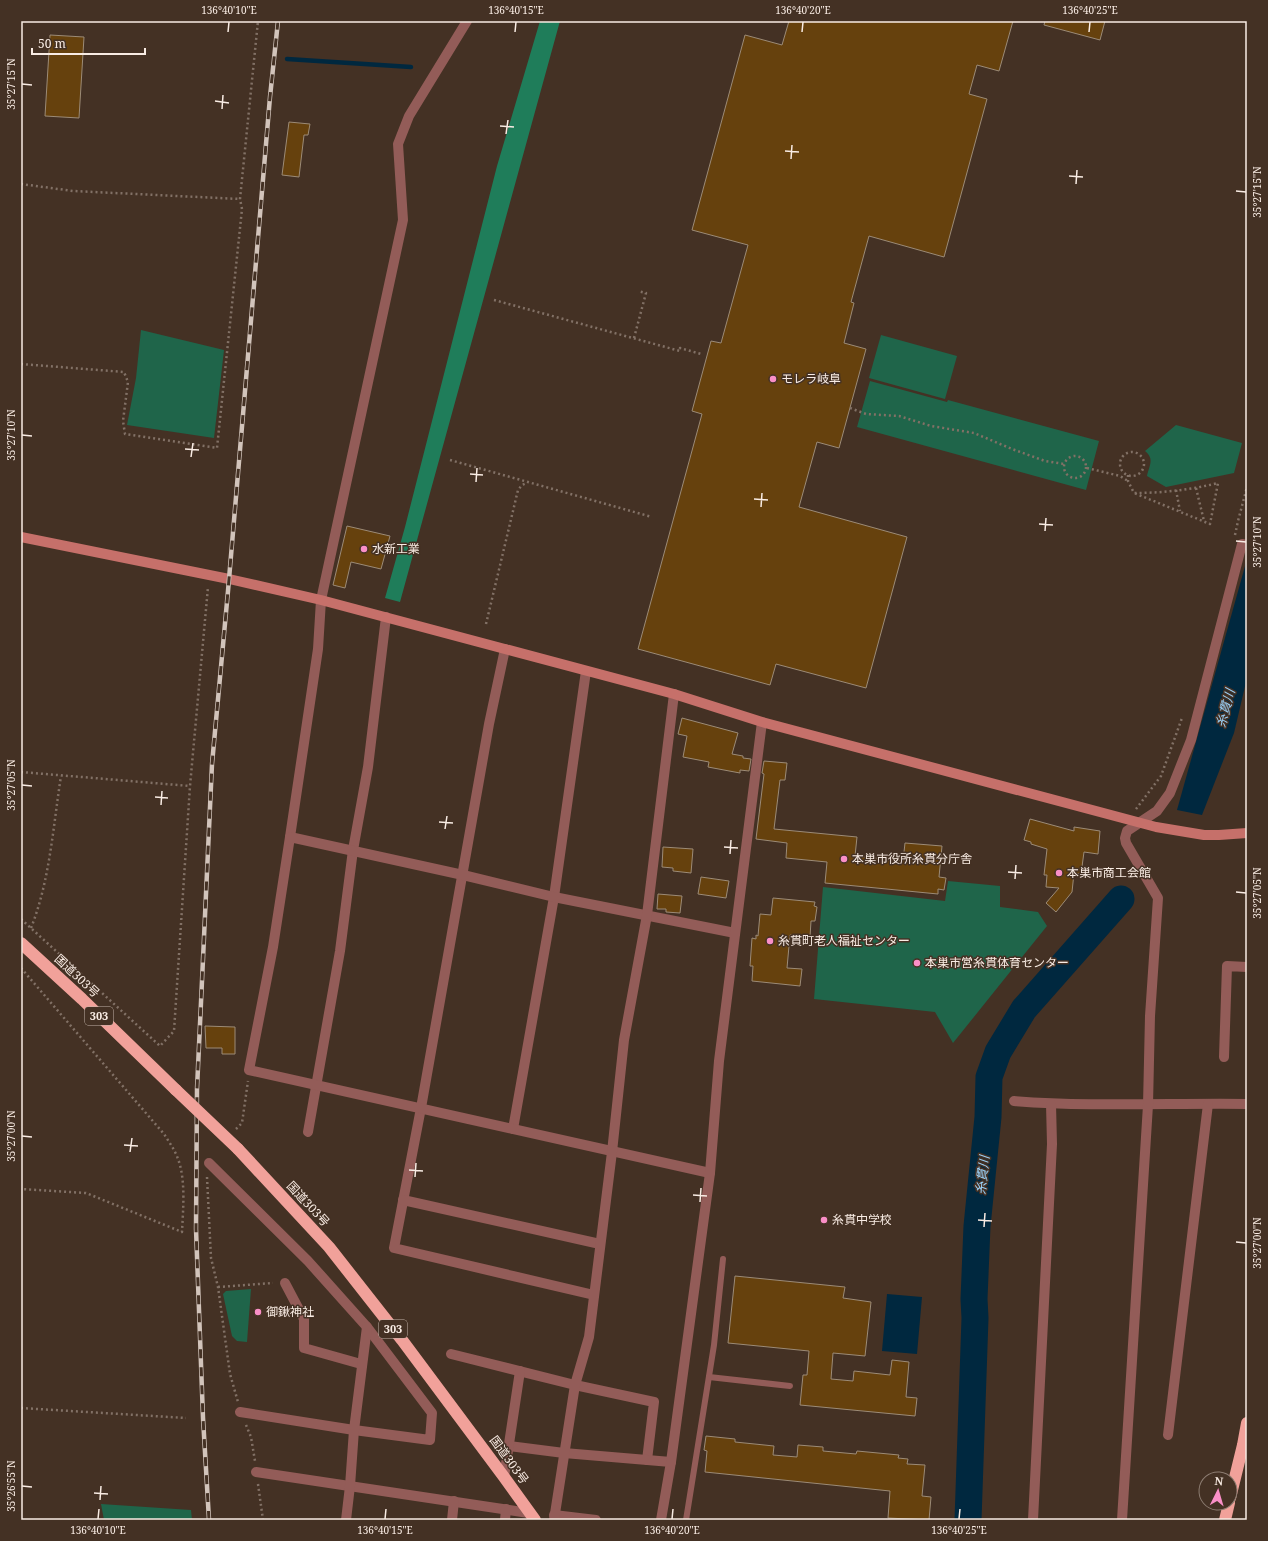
<svg xmlns="http://www.w3.org/2000/svg" width="1268" height="1541" viewBox="0 0 1268 1541" font-family="'Noto Serif','Noto Sans JP',serif">
<style>
.green{fill:#1f654a}
.forest{fill:#1f7d5a}
.water{fill:#00283f}
.lines{fill:none;stroke-linecap:round;stroke-linejoin:round}
.stream{stroke:#00283f;stroke-width:4.5}
.river{stroke:#00283f;stroke-width:27}
.building{fill:#66410d;stroke:#9c8b77}
.path{stroke:#827166;stroke-width:2.5;stroke-dasharray:2 3;stroke-linecap:butt}
.lane{stroke:#935c58;stroke-width:6}
.street{stroke:#935c58;stroke-width:10}
.secondary{stroke:#c6706a;stroke-width:10}
.highway{stroke:#f1a19a;stroke-width:12}
.rail-casing{stroke:#d2c4bb;stroke-width:4.5}
.rail{stroke:#443124;stroke-width:3;stroke-dasharray:9;stroke-linecap:butt}
.highway-bridge{stroke:#f1a19a;stroke-width:12}
.ticks{fill:none;stroke:#f9ece4;stroke-width:1.5}
.poi-dot{fill:#fa8fc7;stroke:#443124;stroke-width:1.5}
.labels{text-anchor:middle;stroke-width:3;stroke-linejoin:round;paint-order:stroke}
.shield{fill:#443124;stroke:#c3b4aa;stroke-width:1}
.shield-label{font-size:11px;font-weight:bold;fill:#f9ece4}
.poi-label{font-size:12px;fill:#f9ece4;stroke:#443124;text-anchor:start}
.street-label{font-size:12px;fill:#f9ece4;stroke:#443124}
.water-label{font-size:13px;font-style:italic;fill:#9bd2f9;stroke:#443124}
.neatline{fill:none;stroke:#f9ece4;stroke-width:1.5}
.ticks-label{font-size:10px;text-anchor:middle;fill:#f9ece4}
</style>
<rect width="100%" height="100%" fill="#443124"/>
<!-- green -->
<g class="green">
<polygon points="141,330 224,350 214,438 127,425 136,378"/>
<polygon points="881,335 957,356 945,399 869,378"/>
<polygon points="870,381 947,402 948,400 1099,441 1086,490 857,427"/>
<path d="M 1176,425 L 1242,443 L 1234,473 L 1166,487 L 1147,476 C 1149,466 1155,459 1145,451 Z"/>
<polygon points="948,881 1000,886 1000,907 1038,912 1047,926 953,1043 935,1012 814,999 823,887 945,901"/>
<polygon points="251,1289 247,1342 237,1341 232,1336 223,1294 226,1291"/>
<polygon points="101,1504 191,1510 192,1520 104,1520"/>
</g>
<!-- forest -->
<polygon class="forest" points="540,21 560,21 400,602 385,598 405,527 497,166"/>
<!-- water -->
<g class="water">
<polygon points="1247,559 1247,678 1234,733 1202,815 1177,810"/>
<polygon points="887,1294 922,1297 917,1354 882,1351"/>
</g>
<g class="lines">
<!-- stream -->
<polyline class="stream" points="287,59 411,67"/>
<!-- river -->
<polyline class="river" points="968,1520 975,1318 974,1299 977,1226 988,1117 989,1077 998,1052 1024,1009 1121,899"/>
</g>
<!-- building -->
<g class="building">
<polygon points="789,21 1013,21 999,71 977,65 969,94 987,99 944,257 869,236 851,302 854,303 844,343 866,349 839,448 817,442 799,507 907,537 866,688 776,664 770,685 638,649 702,414 692,411 711,341 721,343 748,245 692,230 745,35 782,45"/>
<polygon points="1045,21 1105,21 1100,40 1044,25"/>
<polygon points="50,35 84,37 79,118 45,116"/>
<polygon points="289,122 310,124 308,135 304,135 299,177 282,175"/>
<polygon points="347,526 390,536 381,569 351,562 345,588 333,585"/>
<polygon points="682,718 738,733 732,754 743,756 743,758 751,759 749,771 740,770 740,773 708,767 709,762 683,757 687,736 678,734"/>
<polygon points="764,761 787,763 785,780 780,780 774,829 857,837 855,856 903,861 905,843 942,846 939,877 946,878 944,890 938,889 938,894 825,883 827,862 786,858 787,843 756,839 764,774 762,773"/>
<polygon points="1030,819 1074,831 1074,827 1100,831 1098,854 1084,852 1081,874 1074,873 1072,892 1056,912 1046,903 1059,888 1046,887 1047,875 1044,875 1047,849 1031,844 1031,842 1024,840"/>
<polygon points="663,847 693,849 691,873 673,871 673,868 662,867"/>
<polygon points="701,877 729,881 726,898 698,894"/>
<polygon points="658,894 682,896 680,913 666,912 666,909 657,909"/>
<polygon points="773,898 815,902 814,906 817,907 815,921 811,921 810,937 790,935 787,968 802,969 800,986 752,981 753,966 750,966 752,938 756,939 756,935 758,936 760,914 771,915"/>
<polygon points="205,1026 235,1027 235,1054 222,1054 222,1048 206,1048"/>
<polygon points="735,1276 845,1287 843,1298 871,1302 865,1356 833,1353 831,1379 853,1381 854,1371 890,1375 892,1360 909,1362 906,1397 917,1398 915,1416 800,1405 803,1375 807,1375 809,1351 728,1343"/>
<polygon points="706,1436 735,1439 735,1442 774,1446 773,1455 797,1457 798,1445 823,1447 823,1451 856,1454 857,1451 899,1455 898,1458 908,1459 907,1464 925,1465 922,1496 931,1497 929,1520 888,1518 890,1491 705,1472 707,1451 704,1450"/>
</g>
<g class="lines">
<!-- path -->
<g class="path">
<polyline points="21,184 73,191 240,199"/>
<polyline points="494,300 680,351 680,348 701,354"/>
<polyline points="634,338 646,293 638,291"/>
<polyline points="21,364 124,372 128,382 123,421 125,434 217,448 242,209 240,199 258,21"/>
<polyline points="850,408 866,414 899,416 931,426 974,433 1012,449 1045,461 1064,464"/>
<circle cx="1132" cy="464" r="12"/>
<circle cx="1075" cy="467" r="11"/>
<polyline points="450,460 652,517"/>
<polyline points="1087,468 1120,476 1128,481"/>
<path d="M 1128,475 L 1128,481 L 1134,493 C 1162,493 1190,490 1218,483 L 1210,524 L 1134,493"/>
<polyline points="1196,488 1204,521"/>
<polyline points="1176,490 1180,511"/>
<polyline points="1235,535 1238,521 1247,487"/>
<polyline points="486,624 518,490 522,485 527,483"/>
<polyline points="21,772 190,786"/>
<polyline points="1136,809 1161,776 1182,718"/>
<polyline points="21,919 160,1046 174,1031 190,786 208,587"/>
<path d="M 31,928 C 50,880 53,827 61,776"/>
<path d="M 21,968 L 164,1134 C 169,1142 175,1150 178,1159 C 186,1180 183,1210 182,1232 L 86,1193 L 21,1189"/>
<polyline points="236,1129 242,1123 248,1081"/>
<polyline points="207,1177 211,1258 218,1287 230,1374 238,1402"/>
<polyline points="218,1287 273,1283"/>
<polyline points="21,1408 186,1418"/>
<polyline points="246,1425 251,1437 255,1461"/>
<polyline points="258,1484 263,1520"/>
</g>
<!-- lane -->
<g class="lane">
<polyline points="709,1377 790,1386"/>
<polyline points="686,1520 714,1345 723,1259"/>
</g>
<!-- street -->
<g class="street">
<polyline points="505,649 489,724 421,1108 394,1248 594,1295"/>
<polyline points="290,837 318,649 321,600 403,220 398,144 409,116 467,21"/>
<polyline points="1224,1057 1227,966 1247,967"/>
<path d="M 1014,1101 C 1091,1107 1169,1103 1247,1104"/>
<polyline points="513,1129 554,897 586,671"/>
<polyline points="308,1132 340,951 353,850 368,767 386,617"/>
<polyline points="209,1163 308,1261 367,1327 432,1413 430,1440 354,1430 240,1412"/>
<polyline points="710,1173 249,1070 273,947 290,837 463,875 554,897 735,933"/>
<polyline points="403,1200 600,1244"/>
<polyline points="285,1283 304,1319 304,1348 361,1364"/>
<polyline points="451,1354 575,1385 654,1402 647,1460"/>
<polyline points="1168,1435 1208,1104"/>
<polyline points="509,1446 564,1453 671,1462"/>
<polyline points="256,1472 529,1513"/>
<polyline points="504,1477 520,1371"/>
<polyline points="554,1515 596,1520"/>
<polyline points="346,1520 350,1486 354,1430 367,1327"/>
<polyline points="452,1520 454,1501"/>
<polyline points="505,1520 506,1509"/>
<polyline points="554,1520 575,1385 589,1337 612,1152 624,1040 647,915 674,694"/>
<polyline points="661,1520 671,1462 710,1173 719,1061 762,722"/>
<polyline points="1033,1520 1052,1144 1051,1104"/>
<polyline points="1122,1520 1148,1105 1150,1016 1158,898 1126,843 1125,838 1127,831 1157,811 1170,793 1191,740 1242,544 1247,545"/>
</g>
<!-- secondary -->
<polyline class="secondary" points="21,537 229,579 321,600 674,694 762,722 1156,827 1204,835 1219,835 1247,833"/>
<!-- highway -->
<g class="highway">
<polyline points="21,943 82,999 176,1090"/>
<polyline points="238,1149 329,1247 402,1340 504,1477 535,1520"/>
<polyline points="1230,1498 1243,1445 1247,1423"/>
<polyline points="1225,1520 1229,1503"/>
</g>
<defs>
<polyline id="rail" points="209,1520 203,1418 196,1229 197,1089 212,764 228,591 270,97 278,21"/>
</defs>
<!-- rail casing -->
<use href="#rail" class="rail-casing"/>
<!-- rail -->
<use href="#rail" class="rail"/>
<!-- highway-bridge -->
<polyline class="highway-bridge" points="176,1090 238,1149"/>
</g>
<!-- ticks -->
<path class="ticks" d="M 228,32 L 229,22M 515,32 L 516,22M 802,32 L 803,22M 1089,32 L 1090,22M 22,84 L 32,85M 215,101 L 229,103M 222,109 L 223,95M 500,126 L 514,127M 506,134 L 508,120M 785,151 L 799,152M 791,159 L 792,145M 1069,176 L 1083,177M 1076,184 L 1077,170M 1236,191 L 1246,192M 22,435 L 32,436M 185,449 L 199,450M 191,457 L 193,443M 470,474 L 483,475M 476,482 L 477,468M 754,499 L 768,500M 761,507 L 762,493M 1039,524 L 1053,525M 1045,531 L 1046,518M 1236,541 L 1246,542M 22,785 L 32,786M 155,797 L 168,798M 161,805 L 162,791M 439,822 L 453,823M 445,829 L 447,816M 724,847 L 738,848M 730,854 L 731,840M 1008,872 L 1022,873M 1015,879 L 1016,865M 1236,892 L 1246,893M 22,1136 L 32,1137M 124,1145 L 138,1146M 130,1152 L 132,1138M 409,1170 L 423,1171M 415,1177 L 416,1163M 693,1195 L 707,1196M 700,1202 L 701,1188M 978,1220 L 992,1221M 984,1227 L 985,1213M 1236,1242 L 1246,1243M 22,1486 L 32,1487M 94,1493 L 108,1494M 100,1500 L 101,1486M 98,1519 L 99,1509M 385,1519 L 386,1509M 672,1519 L 673,1509M 959,1519 L 960,1509"/>
<!-- markers -->
<g class="poi-dot">
<circle cx="773" cy="379" r="4"/>
<circle cx="364" cy="549" r="4"/>
<circle cx="844" cy="859" r="4"/>
<circle cx="1059" cy="873" r="4"/>
<circle cx="770" cy="941" r="4"/>
<circle cx="917" cy="963" r="4"/>
<circle cx="824" cy="1220" r="4"/>
<circle cx="258" cy="1312" r="4"/>
</g>
<g class="labels">
<!-- shield labels -->
<g class="shield">
<rect x="85" y="1007" width="28" height="18" rx="3"/>
<rect x="379" y="1320" width="28" height="18" rx="3"/>
</g>
<g class="shield-label">
<text x="99" y="1020">303</text>
<text x="393" y="1333">303</text>
</g>
<!-- poi labels -->
<g class="poi-label">
<text x="781" y="383">モレラ岐阜</text>
<text x="372" y="553">水新工業</text>
<text x="852" y="863">本巣市役所糸貫分庁舎</text>
<text x="1067" y="877">本巣市商工会館</text>
<text x="778" y="945">糸貫町老人福祉センター</text>
<text x="925" y="967">本巣市営糸貫体育センター</text>
<text x="832" y="1224">糸貫中学校</text>
<text x="266" y="1316">御鍬神社</text>
</g>
<!-- street labels -->
<g class="street-label">
<text transform="translate(77 976) rotate(43)" y="4">国道303号</text>
<text transform="translate(308 1204) rotate(47)" y="4">国道303号</text>
<text transform="translate(509 1460) rotate(54)" y="4">国道303号</text>
</g>
<!-- water labels -->
<g class="water-label">
<text transform="translate(1225 708) rotate(-75)" y="5">糸貫川</text>
<text transform="translate(982 1175) rotate(-84)" y="5">糸貫川</text>
</g>
</g>
<!-- border -->
<rect width="1268" height="1541" fill="none" stroke="#443124" stroke-width="44"/>
<!-- north arrow -->
<g transform="translate(1218 1491) rotate(5)"><circle r="19" fill="#443124" stroke="#8c7c71"/>
<path d="M0-3L7 15L0 10L-7 15Z" fill="#fa8fc7"/>
<text y="-6" font-size="11" font-weight="bold" text-anchor="middle" fill="#f9ece4">N</text>
</g>
<!-- scale -->
<path d="M32 48v6h113v-6" fill="none" stroke="#f9ece4" stroke-width="2"/>
<text x="38" y="48" font-size="12" fill="#f9ece4" stroke="#443124" stroke-width="3" paint-order="stroke">50 m</text>
<rect x="22" y="22" width="1224" height="1497" class="neatline"/>
<g class="ticks-label">
<text x="229" y="14">136°40'10"E</text>
<text x="516" y="14">136°40'15"E</text>
<text x="803" y="14">136°40'20"E</text>
<text x="1090" y="14">136°40'25"E</text>
<text transform="translate(11 84) rotate(-90)" y="4">35°27'15"N</text>
<text transform="translate(1257 192) rotate(-90)" y="4">35°27'15"N</text>
<text transform="translate(11 435) rotate(-90)" y="4">35°27'10"N</text>
<text transform="translate(1257 542) rotate(-90)" y="4">35°27'10"N</text>
<text transform="translate(11 785) rotate(-90)" y="4">35°27'05"N</text>
<text transform="translate(1257 893) rotate(-90)" y="4">35°27'05"N</text>
<text transform="translate(11 1136) rotate(-90)" y="4">35°27'00"N</text>
<text transform="translate(1257 1243) rotate(-90)" y="4">35°27'00"N</text>
<text transform="translate(11 1486) rotate(-90)" y="4">35°26'55"N</text>
<text x="98" y="1534">136°40'10"E</text>
<text x="385" y="1534">136°40'15"E</text>
<text x="672" y="1534">136°40'20"E</text>
<text x="959" y="1534">136°40'25"E</text>
</g>
</svg>
